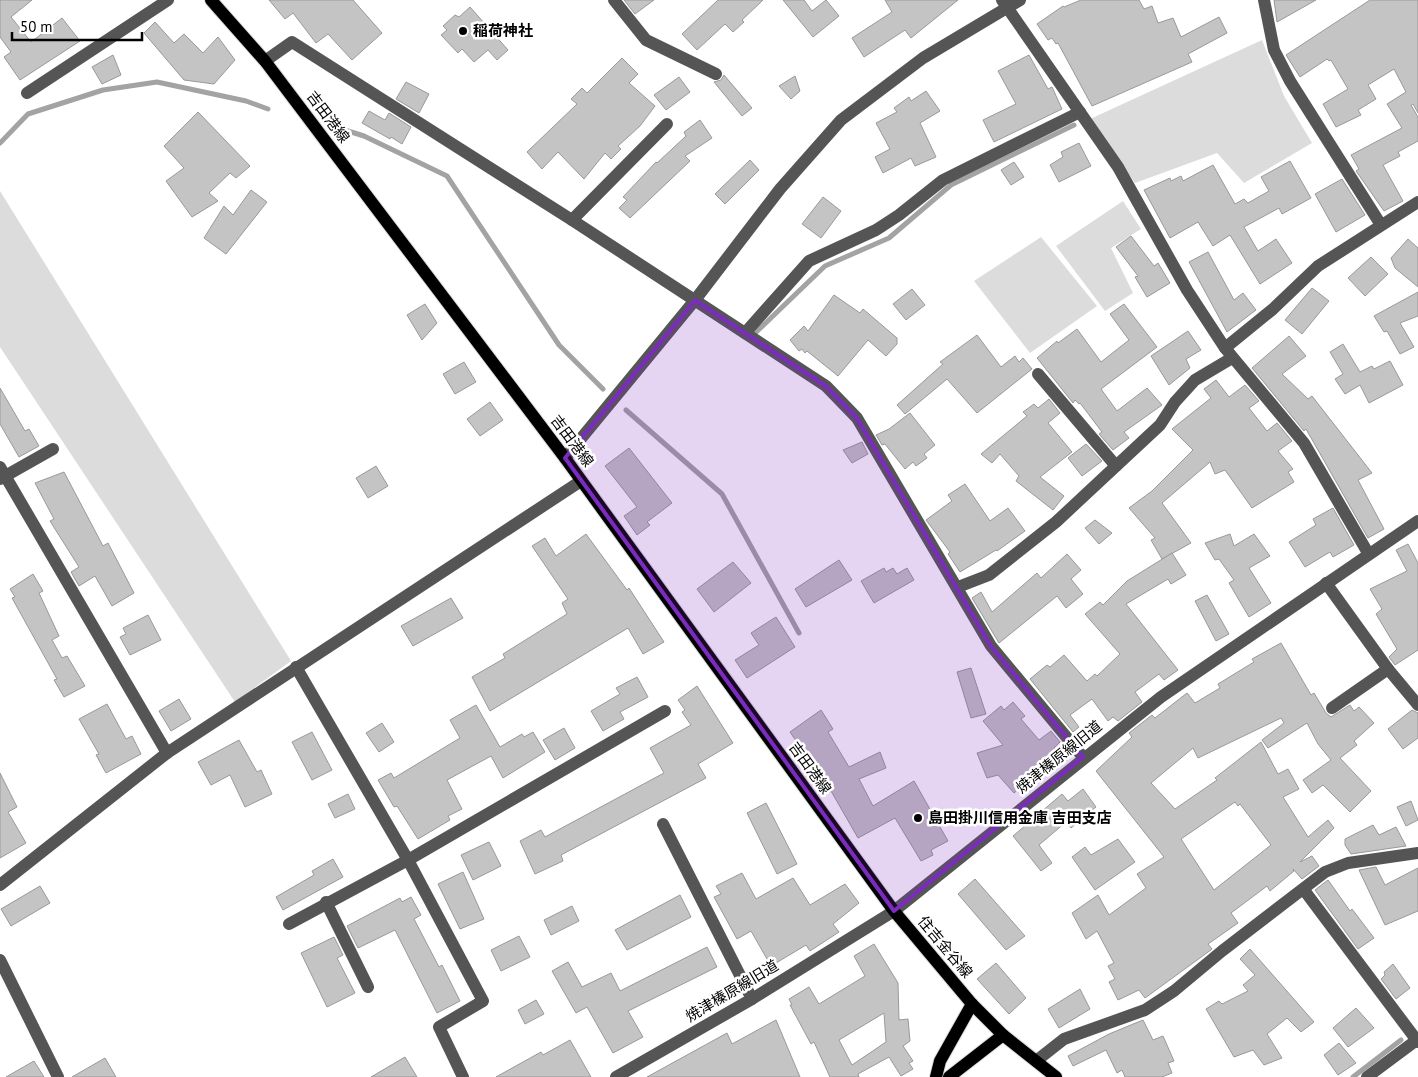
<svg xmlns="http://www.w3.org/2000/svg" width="1418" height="1077" viewBox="0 0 1418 1077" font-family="'PT Sans','Noto Sans JP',sans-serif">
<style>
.green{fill:#dcdcdc}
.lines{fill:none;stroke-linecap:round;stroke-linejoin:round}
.stream{stroke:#a3a3a3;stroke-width:5}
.building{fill:#c4c4c4;stroke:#999;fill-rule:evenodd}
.major-casing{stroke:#dbdbdb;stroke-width:14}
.minor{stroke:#555;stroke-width:12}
.major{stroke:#000;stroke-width:12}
.marked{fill:#7b2cbf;fill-opacity:0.2;stroke:#7b2cbf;stroke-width:4;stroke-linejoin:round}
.poi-dot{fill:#000;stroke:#fff;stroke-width:2}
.labels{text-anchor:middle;stroke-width:5;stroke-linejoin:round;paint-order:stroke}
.poi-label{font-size:15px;font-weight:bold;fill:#000;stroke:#fff;text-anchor:start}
.street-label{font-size:15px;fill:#000;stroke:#fff}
</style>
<rect width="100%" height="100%" fill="#fff"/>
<!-- green -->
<g class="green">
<polygon points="1262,40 1284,96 1312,143 1244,183 1217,153 1135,183 1090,119"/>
<polygon points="0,191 291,661 235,702 0,347"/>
<polygon points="1123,201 1141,229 1111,248 1133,293 1105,311 1056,246"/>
<polygon points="1041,237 1097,306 1030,353 974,281"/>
</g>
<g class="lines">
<!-- stream -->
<g class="stream">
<polyline points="332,126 364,136 447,176 559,345 603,389"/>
<polyline points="0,143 28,114 103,90 157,82 246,101 268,109"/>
<polyline points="751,337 825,266 889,238 951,185 1074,125"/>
<polyline points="626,410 722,494 799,633"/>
<polyline points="1353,1077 1401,1040"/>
</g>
</g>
<!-- building -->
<g class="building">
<polygon points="0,0 32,0 11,17 31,42 62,18 80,41 20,80 4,57 11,52 0,37"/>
<polygon points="269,0 353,0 382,33 352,60 328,34 316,43 293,13 285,19"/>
<polygon points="624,0 654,0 635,14"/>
<polygon points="718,0 763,0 742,20 744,22 733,32 725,24 697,50 682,34"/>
<polygon points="783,0 804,0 812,11 826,0 839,16 813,37"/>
<polygon points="885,0 958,0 911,38 905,30 864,57 852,38 892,12"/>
<polygon points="1081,0 1139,0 1144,9 1152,6 1158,23 1173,18 1181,37 1219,17 1227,33 1188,54 1192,62 1092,106 1058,43 1056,44 1052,38 1048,40 1037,24 1063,6 1064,7"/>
<polygon points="1274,0 1316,0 1277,22"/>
<polygon points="1370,0 1418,0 1418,113 1413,104 1411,105 1418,117 1418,141 1398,152 1400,156 1383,165 1403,201 1384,211 1356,171 1359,169 1351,155 1402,128 1387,104 1406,92 1394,69 1368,85 1376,99 1358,110 1361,115 1336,127 1323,104 1348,89 1331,60 1329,61 1327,59 1300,77 1286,55"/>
<polygon points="470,7 508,50 497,60 488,50 474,62 462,49 458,53 441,35 447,30 443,26 455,15 459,17"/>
<polygon points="155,22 174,43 184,34 203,53 218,37 235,60 214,84 184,80 144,33"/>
<polygon points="113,55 121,75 102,84 92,67"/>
<polygon points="1029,55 1048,89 1052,87 1062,109 994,142 983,120 1016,104 998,71"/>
<polygon points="622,58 638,74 629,83 655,106 640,126 618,146 621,149 611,159 605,153 584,179 558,152 542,169 527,152 577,104 571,99 582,88 587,93"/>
<polygon points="724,75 752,108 742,116 714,82 721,80"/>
<polygon points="795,76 800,91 791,99 779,86"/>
<polygon points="679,77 690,92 666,110 654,95"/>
<polygon points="406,82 429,94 419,113 396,99"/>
<polygon points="926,91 940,111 920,123 936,157 915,166 911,158 883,173 875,157 890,149 876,123 897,112 894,108 909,97 911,101"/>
<polygon points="369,111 385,120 389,113 411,127 402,144 391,137 390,139 362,123"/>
<polygon points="198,112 250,166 236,178 230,173 209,193 218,201 192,217 166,181 184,168 164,146"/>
<polygon points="700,120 712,138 685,156 690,161 630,218 619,208 627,200 623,197 656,162 657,163 686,136 684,132"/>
<polygon points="1079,143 1091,166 1059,182 1050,165 1063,157 1061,152"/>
<polygon points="750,160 759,170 725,204 715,194"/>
<polygon points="1290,161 1311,198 1282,214 1279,208 1244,227 1258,251 1276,239 1292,263 1260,284 1230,235 1213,246 1198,222 1170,238 1144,190 1170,178 1171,181 1181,176 1183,181 1213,165 1235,204 1244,199 1248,203 1269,191 1261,177"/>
<polygon points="1014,162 1024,177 1011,185 1001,170"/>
<polygon points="1342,179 1365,215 1336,232 1315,194"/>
<polygon points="251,190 267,202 226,254 204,238 224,206 233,215"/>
<polygon points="823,197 841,211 821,238 802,224"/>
<polygon points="1131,236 1154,266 1158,263 1170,283 1147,297 1135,277 1138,276 1116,247"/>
<polygon points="1408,239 1418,248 1418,287 1395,268 1391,258"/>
<polygon points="1208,252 1234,300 1243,293 1256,310 1227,332 1189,262"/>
<polygon points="1371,257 1388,274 1365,296 1348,278"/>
<polygon points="1312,288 1329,301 1302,334 1285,320"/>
<polygon points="912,289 925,305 906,320 893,304"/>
<polygon points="1418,292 1418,316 1400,323 1414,347 1400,354 1387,331 1384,332 1374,316"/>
<polygon points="834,295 860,313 863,309 897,338 897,344 886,356 868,340 838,376 807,351 805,353 802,349 799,351 790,340 804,326 808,331"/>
<polygon points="425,304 437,323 422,340 407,315"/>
<polygon points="1124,304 1157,347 1101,389 1117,411 1147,388 1162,405 1124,432 1129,438 1113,450 1099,434 1102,432 1080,403 1079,404 1075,400 1073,403 1037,358 1057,341 1058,343 1077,329 1101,362 1129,340 1110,314"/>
<polygon points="1188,331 1201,350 1186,359 1190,368 1169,385 1151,356"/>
<polygon points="977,335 1001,367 1015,356 1019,362 1023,358 1032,369 977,413 947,379 905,414 897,405 943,364 940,362"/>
<polygon points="1289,336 1306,356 1282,374 1308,399 1312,396 1372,473 1358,480 1384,529 1368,538 1306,429 1304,431 1252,368"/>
<polygon points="1343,344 1360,372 1372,366 1374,369 1390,361 1403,385 1369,403 1360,385 1345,394 1335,379 1343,374 1330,352"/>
<polygon points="464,362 476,382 455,394 443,374"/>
<polygon points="1216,380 1229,397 1245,385 1259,401 1249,408 1267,431 1277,423 1292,441 1278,451 1293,469 1288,472 1294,482 1252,508 1225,470 1215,474 1210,462 1162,503 1191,543 1162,559 1151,540 1155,538 1129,508 1152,491 1193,450 1172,429 1211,398 1204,389"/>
<polygon points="0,388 25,431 29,429 39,446 19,457 0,424"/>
<polygon points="1049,399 1060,413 1048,423 1072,452 1040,477 1064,496 1053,510 1016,481 1019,476 1000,454 992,463 981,454 1027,416 1023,412 1034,404 1038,408"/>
<polygon points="490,402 503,420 480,436 467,419"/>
<polygon points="910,413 935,445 924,454 927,458 916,466 913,462 905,469 885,444 882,445 876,435 889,429"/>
<polygon points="862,442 868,454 852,463 843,450"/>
<polygon points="1086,444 1102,461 1082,476 1068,458"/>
<polygon points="629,448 672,503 647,522 650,525 637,535 624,516 637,507 605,466"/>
<polygon points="376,466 388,486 368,498 356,478"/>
<polygon points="64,472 103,546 108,543 134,593 112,606 95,576 79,586 71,572 79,567 50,521 54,519 35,483"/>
<polygon points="965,484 990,521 1008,508 1025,531 997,551 996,550 960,572 948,554 950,552 926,520 952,501 948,495"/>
<polygon points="1333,508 1354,545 1333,557 1330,552 1305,567 1289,542 1316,525 1313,519"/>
<polygon points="1095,520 1112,533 1099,544 1085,528"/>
<polygon points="586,534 627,590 629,588 664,642 643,654 628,628 490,711 472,677 505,658 503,654 567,614 562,603 568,599 532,546 545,538 556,556"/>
<polygon points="1230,534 1234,546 1254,534 1270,556 1249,568 1271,603 1249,617 1229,583 1234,580 1219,559 1215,560 1205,543"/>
<polygon points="1408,544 1418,563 1418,650 1395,665 1389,657 1397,649 1376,614 1382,609 1370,589 1407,571 1396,550"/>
<polygon points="1172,553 1186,575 1171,584 1168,579 1126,604 1178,670 1164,680 1159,674 1135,692 1142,702 1118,721 1113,717 1108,721 1092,699 1070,715 1079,727 1073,732 1030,679 1047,665 1050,667 1064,655 1087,681 1095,674 1097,676 1120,654 1085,614 1100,602 1103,605 1127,581"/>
<polygon points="1067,554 1081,570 1071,579 1083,594 1066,608 1057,596 999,643 972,598 981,592 992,612 1037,573 1041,578"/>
<polygon points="839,560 852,580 806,607 795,589"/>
<polygon points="733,562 751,583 714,612 697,589"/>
<polygon points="884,568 886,572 893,568 897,574 907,568 914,580 874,603 861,581"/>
<polygon points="33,574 43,591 39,593 59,636 52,640 62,658 67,656 85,686 64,697 54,680 57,679 12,598 15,597 10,589"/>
<polygon points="1207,595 1229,634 1216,641 1195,601"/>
<polygon points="451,598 463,618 413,646 401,626"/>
<polygon points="148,615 161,640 130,655 120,637 126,634 123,628"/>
<polygon points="776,617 795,647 747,678 735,660 759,645 751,633"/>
<path d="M 1281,643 L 1311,695 L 1314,693 L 1326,713 L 1331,717 L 1350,705 L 1354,711 L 1359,707 L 1374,723 L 1354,741 L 1357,745 L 1340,758 L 1371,791 L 1350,812 L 1323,785 L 1312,793 L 1303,780 L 1331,760 L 1318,744 L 1307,723 L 1268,748 L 1262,740 L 1284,723 L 1281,718 L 1198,758 L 1193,748 L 1151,783 L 1175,809 L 1217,780 L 1215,778 L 1261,742 L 1278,774 L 1288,769 L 1299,789 L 1283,797 L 1308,837 L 1328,820 L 1334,828 L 1300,862 L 1312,856 L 1319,866 L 1302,879 L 1293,869 L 1294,871 L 1270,891 L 1267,886 L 1231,913 L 1238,923 L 1208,944 L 1212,949 L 1204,955 L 1145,998 L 1139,990 L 1118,1000 L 1109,982 L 1115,979 L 1108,966 L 1114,963 L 1097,931 L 1086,939 L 1072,913 L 1098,895 L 1109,915 L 1146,888 L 1137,874 L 1164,857 L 1096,771 L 1132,737 L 1129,733 L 1152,715 L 1155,718 L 1187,693 L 1195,703 L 1220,688 L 1218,684 L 1254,662 L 1252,659 ZM 1235,802 L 1238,806 L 1240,804 L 1271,845 L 1214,890 L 1181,839 Z"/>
<polygon points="971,668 986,714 971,718 957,672"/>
<polygon points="637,677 648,697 620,712 624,719 603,731 591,711 620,694 616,688"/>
<polygon points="697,686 733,743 698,764 706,778 561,855 563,861 535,874 520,841 541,830 545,837 664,773 650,748 691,725 682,712 685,710 678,700"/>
<polygon points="179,699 191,719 171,731 159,711"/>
<polygon points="1013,702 1025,716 1021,719 1039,740 1051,731 1060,742 1054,748 1058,753 1053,757 1055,759 1014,793 998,775 987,778 977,753 1003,745 983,721 1001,706 1004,710"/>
<polygon points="107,704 126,739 132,736 141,754 106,773 96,755 99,754 79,719"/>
<polygon points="476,705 500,747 522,734 524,737 533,732 545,752 503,778 491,756 447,780 462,809 448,816 450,820 418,839 397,806 394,807 378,780 391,773 394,778 460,738 450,720"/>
<polygon points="821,710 833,729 828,732 849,767 880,752 886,768 859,779 873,806 914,781 948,841 931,850 933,855 921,861 895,818 858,838 831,791 826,794 804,758 807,757 790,732"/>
<polygon points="1412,710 1418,713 1418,738 1403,749 1388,729"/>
<polygon points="382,723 394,742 379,752 366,733"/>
<polygon points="564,728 575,748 555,760 543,740"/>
<polygon points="312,732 332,770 312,780 292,742"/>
<polygon points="239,740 257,772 261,770 272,794 245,807 230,775 211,785 198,762"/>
<polygon points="0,773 17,807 8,812 26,843 0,858"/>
<polygon points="1083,789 1096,807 1071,828 1066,822 1039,845 1052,863 1041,871 1013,836 1062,794 1068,801"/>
<polygon points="348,794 355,809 335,818 328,804"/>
<polygon points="1411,801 1418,820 1406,826 1397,807"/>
<polygon points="766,803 797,864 777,874 747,813"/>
<polygon points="1373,825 1379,835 1396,827 1406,846 1351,854 1345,845 1345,839"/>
<polygon points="1118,839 1135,862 1095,890 1072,857 1085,847 1091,855"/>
<polygon points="489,842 501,866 473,880 461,855"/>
<polygon points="333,859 343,877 283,910 276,897 314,875 312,871"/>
<polygon points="1376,867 1385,885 1418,868 1418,911 1385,925 1359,870"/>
<polygon points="463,872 484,919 460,929 438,884"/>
<polygon points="742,873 756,899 793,878 810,905 845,884 859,903 833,924 839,932 810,951 806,945 771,966 751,931 737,939 714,897 721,894 716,886"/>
<polygon points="975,879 1025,936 1006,950 958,894"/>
<polygon points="1328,880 1350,911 1352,909 1374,938 1358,949 1315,890"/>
<polygon points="40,886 50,903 11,926 1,909"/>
<polygon points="680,895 691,917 627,950 615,930"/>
<polygon points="411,897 421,915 414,919 439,967 442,965 460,1001 437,1013 395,930 358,948 347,926 400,898 402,902"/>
<polygon points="572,906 579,921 551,935 544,920"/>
<polygon points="519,936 530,957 501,971 491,950"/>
<polygon points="334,937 343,955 337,958 355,993 327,1007 301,953"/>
<path d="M 874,944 L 898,983 L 899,1020 L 908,1019 L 910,1041 L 903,1046 L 913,1061 L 909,1063 L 913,1069 L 901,1076 L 889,1057 L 858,1074 L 859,1077 L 830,1077 L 814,1042 L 811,1044 L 790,1005 L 792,1005 L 789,999 L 809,987 L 819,1004 L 865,976 L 854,956 ZM 884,1013 L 886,1042 L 852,1065 L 839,1040 Z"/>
<polygon points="707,947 717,967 628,1011 643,1037 613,1053 587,1007 576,1013 552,971 568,962 582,987 611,973 620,991"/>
<polygon points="1250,949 1314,1022 1301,1032 1287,1018 1267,1034 1282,1058 1264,1065 1253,1050 1234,1057 1206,1009 1219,1001 1222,1004 1248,991 1243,985 1255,975 1240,959"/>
<polygon points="996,963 1026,998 1009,1014 977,979"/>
<polygon points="1393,964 1410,988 1396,999 1381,979 1385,975 1384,972"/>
<polygon points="1080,989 1090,1009 1059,1028 1048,1009"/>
<polygon points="536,1000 544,1014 525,1024 518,1010"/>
<polygon points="1356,1008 1374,1028 1348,1047 1333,1028"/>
<polygon points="776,1020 800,1077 647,1077 727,1033 732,1044"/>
<polygon points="1143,1020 1153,1040 1163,1036 1174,1061 1168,1063 1172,1073 1162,1077 1125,1077 1122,1070 1117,1073 1106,1050 1073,1066 1068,1056 1109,1034"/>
<polygon points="570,1040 591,1077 496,1077 541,1052 543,1055"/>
<polygon points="1339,1043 1356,1063 1338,1075 1324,1055"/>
<polygon points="405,1057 417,1077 371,1077"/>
<polygon points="105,1058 116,1077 72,1077"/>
<polygon points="34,1061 44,1077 6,1077"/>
</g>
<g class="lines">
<defs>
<g id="major">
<polyline points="211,0 265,61 565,458 894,911 972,1004 1003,1035 1056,1077"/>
<polyline points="936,1077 940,1061 972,1004"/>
<polyline points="949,1077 1003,1035"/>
</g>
</defs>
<!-- major casing -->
<use href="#major" class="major-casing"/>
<!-- minor -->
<g class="minor">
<polyline points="614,0 646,40 716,74"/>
<polyline points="1002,0 1118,167 1187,290 1225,348 1304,443 1368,553"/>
<polyline points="1264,0 1274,50 1290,81 1381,225"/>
<polyline points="265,61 292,42 572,220 826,386 857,418 991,646 1083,757"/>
<polyline points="27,93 168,0"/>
<polyline points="572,220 667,124"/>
<polyline points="745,333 809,261 876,230 899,215 943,180 1080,112"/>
<polyline points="1225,348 1273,309 1318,266 1418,202"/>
<polyline points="1038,374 1116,466"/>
<polyline points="565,458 695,300 780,189 841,120 923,58 1020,0"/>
<polyline points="0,467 167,753"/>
<polyline points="0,479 53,449"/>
<polyline points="1326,583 1388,669 1418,705"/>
<polyline points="958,587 989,575 1056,522 1160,425 1175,402 1195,380 1232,358"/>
<polyline points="296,667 408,860 483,1001 439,1027 463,1077"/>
<polyline points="1332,708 1388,669"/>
<polyline points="663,824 752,999"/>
<polyline points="0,885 167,753 581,481"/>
<polyline points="1304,890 1418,1042"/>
<polyline points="326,902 368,987"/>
<polyline points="289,924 408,860 665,711"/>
<polyline points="0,960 58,1077"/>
<polyline points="1036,1061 1064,1039 1145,1010 1174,991 1222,951 1325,872 1348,863 1418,853"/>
<polyline points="616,1077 752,999 894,911 1161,697 1418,521"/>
<polyline points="1367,1077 1418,1039"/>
</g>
<!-- major -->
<use href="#major" class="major"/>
</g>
<!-- marked area -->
<path class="marked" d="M 695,300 L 826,386 L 857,418 L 991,646 L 1083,757 L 894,911 L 565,458 Z"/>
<!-- markers -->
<g class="poi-dot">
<circle cx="463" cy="31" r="5"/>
<circle cx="918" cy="818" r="5"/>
</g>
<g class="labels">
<!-- poi labels -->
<g class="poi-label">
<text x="473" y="36">稲荷神社</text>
<text x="928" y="823">島田掛川信用金庫 吉田支店</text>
</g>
<!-- street labels -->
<g class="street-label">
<text transform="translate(328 117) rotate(53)" y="5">吉田港線</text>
<text transform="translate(572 441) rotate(53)" y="5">吉田港線</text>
<text transform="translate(1059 757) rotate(-39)" y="5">焼津榛原線旧道</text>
<text transform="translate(810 768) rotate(54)" y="5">吉田港線</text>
<text transform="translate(945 947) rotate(50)" y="5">住吉金谷線</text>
<text transform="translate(732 991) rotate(-31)" y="5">焼津榛原線旧道</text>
</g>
</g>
<!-- scale -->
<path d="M12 32v8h130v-8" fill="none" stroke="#000000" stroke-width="2.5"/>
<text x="20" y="32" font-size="15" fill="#000000" stroke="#ffffff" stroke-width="4" paint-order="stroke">50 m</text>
</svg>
